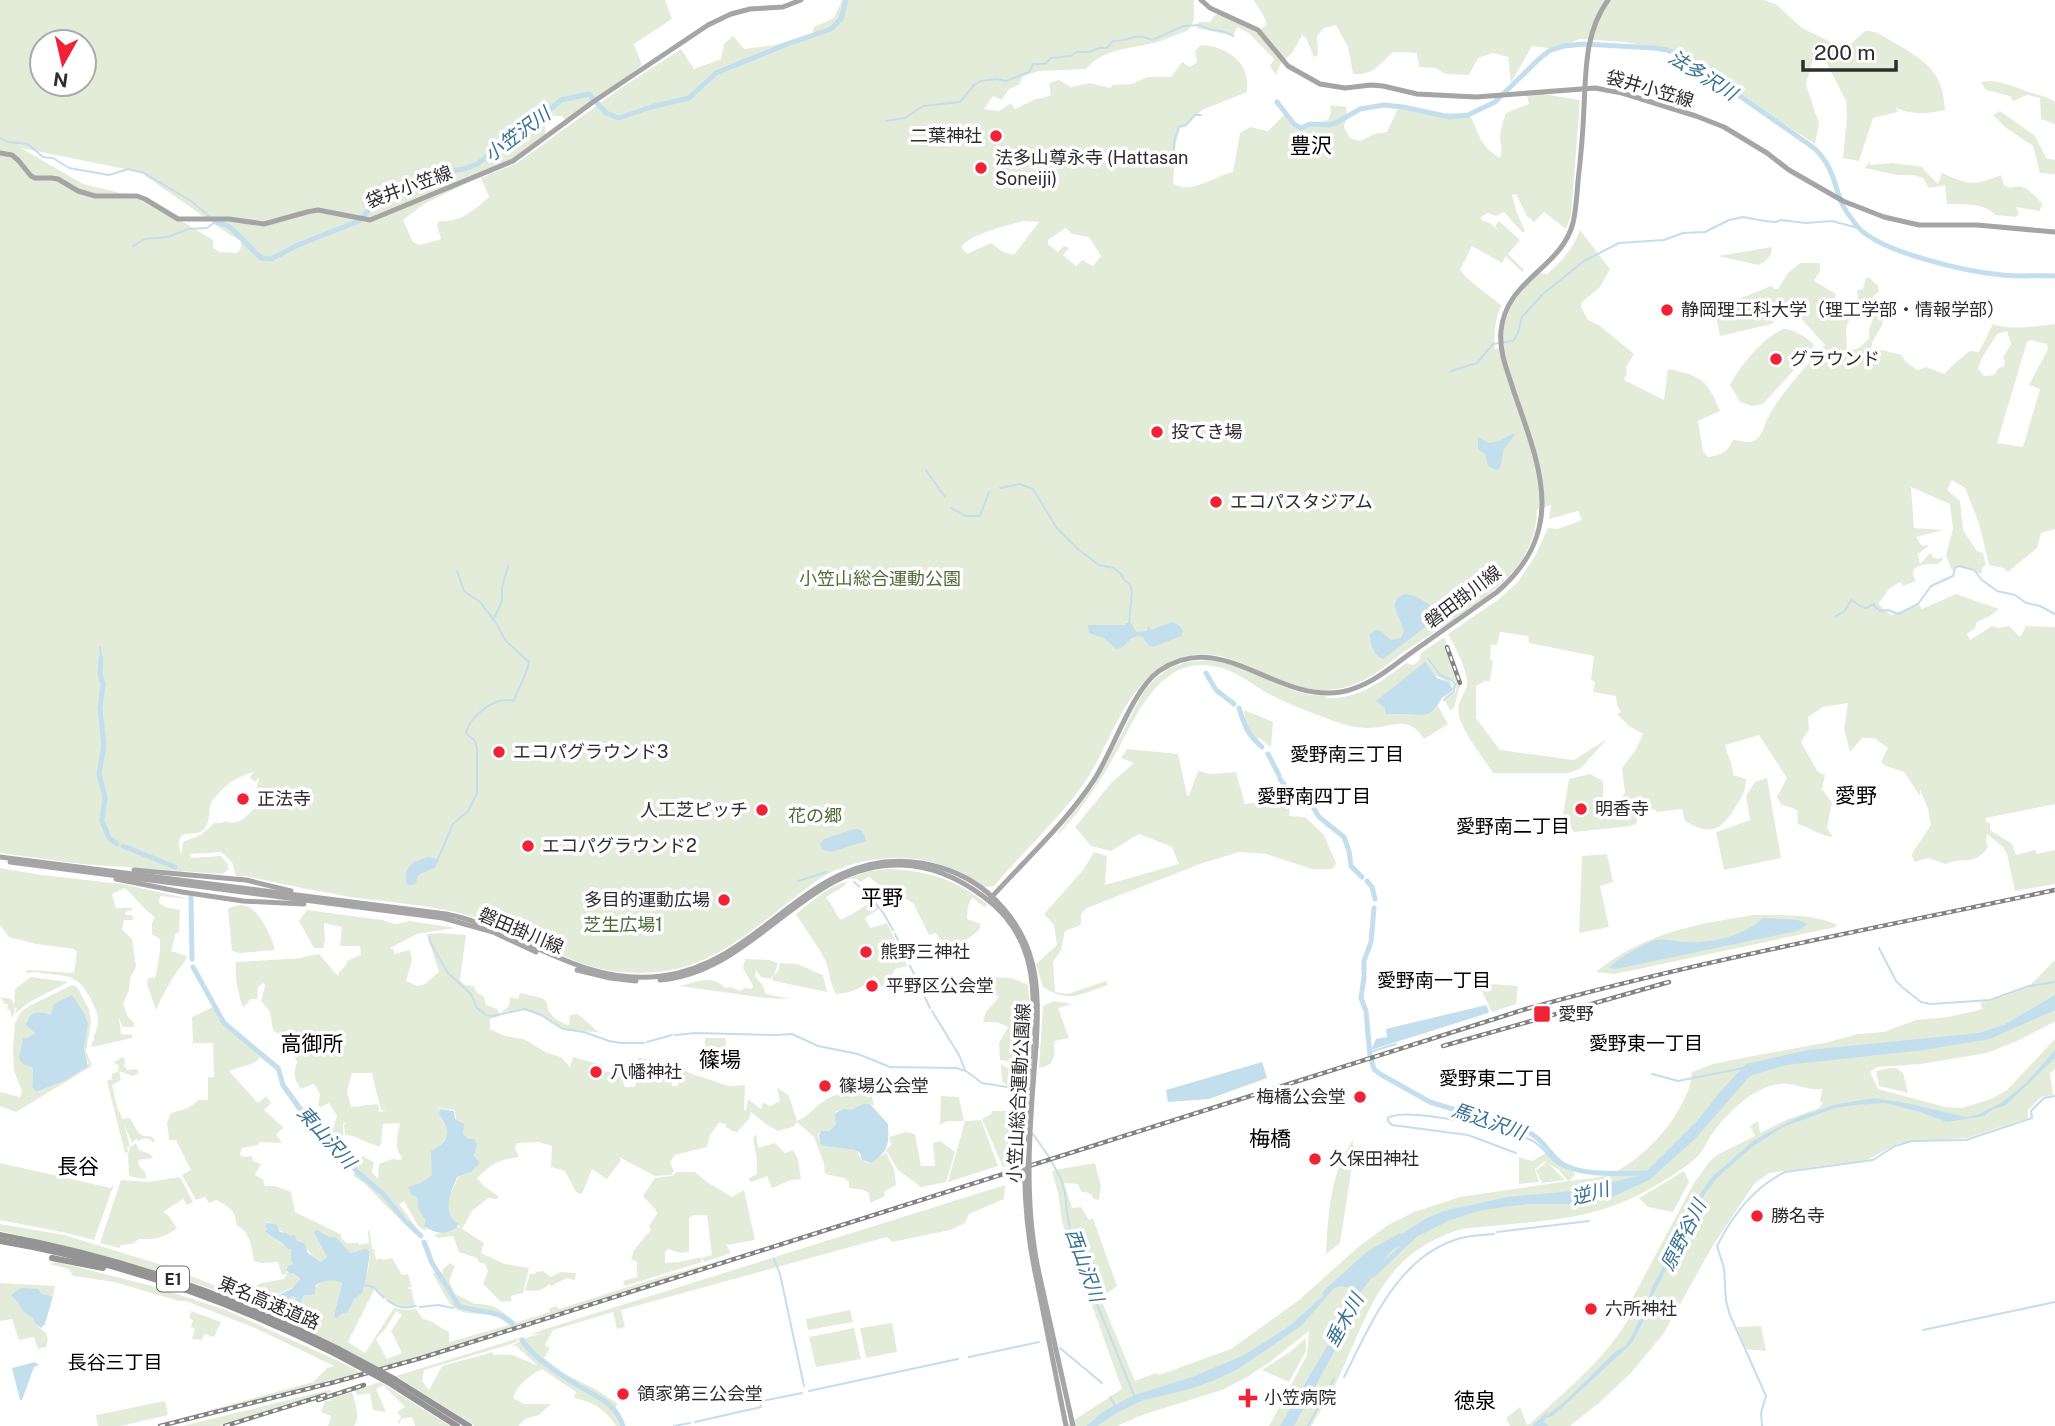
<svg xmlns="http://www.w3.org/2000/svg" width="2055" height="1426" viewBox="0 0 2055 1426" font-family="'Public Sans','Noto Sans JP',sans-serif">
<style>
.green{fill:#e3ecd9;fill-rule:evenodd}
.water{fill:#c3deed}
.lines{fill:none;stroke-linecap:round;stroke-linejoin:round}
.stream{stroke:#c3deed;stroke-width:2}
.river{stroke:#c3deed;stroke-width:5}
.major{stroke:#a5a5a5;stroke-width:5}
.highway{stroke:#949494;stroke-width:6}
.rail-casing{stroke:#828282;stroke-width:4.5}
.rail{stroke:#fff;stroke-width:2;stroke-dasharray:5;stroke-linecap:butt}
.major-bridge{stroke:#a5a5a5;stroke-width:5}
.highway-bridge{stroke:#949494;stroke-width:6}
.poi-dot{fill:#f12236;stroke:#fff;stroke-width:2.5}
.labels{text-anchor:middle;stroke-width:7;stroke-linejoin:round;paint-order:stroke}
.shield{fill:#fff;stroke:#6c6c6c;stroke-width:2}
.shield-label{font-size:16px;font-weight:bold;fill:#2d2d2d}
.street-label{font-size:18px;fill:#2d2d2d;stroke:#fff}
.poi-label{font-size:18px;fill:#2d2d2d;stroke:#fff;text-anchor:start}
.park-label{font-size:18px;fill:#516b37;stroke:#fff}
.water-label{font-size:19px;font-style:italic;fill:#367294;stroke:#fff}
.neighbourhood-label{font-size:19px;fill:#000;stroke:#fff}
.quarter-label{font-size:21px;fill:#000;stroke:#fff}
</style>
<rect width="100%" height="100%" fill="#fff"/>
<!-- green -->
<g class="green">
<path d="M 0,0 L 665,0 L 672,19 L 634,44 L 642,65 L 597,100 L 566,120 L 562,116 L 550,116 L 545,124 L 545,138 L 516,159 L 424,204 L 403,220 L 413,242 L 420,245 L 441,239 L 437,225 L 439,221 C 460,223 474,210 489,197 L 481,178 L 517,163 L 621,88 L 681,49 L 694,69 L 721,59 L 724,44 L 733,36 L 744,49 L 775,45 L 812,33 L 814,27 L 834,18 L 842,0 L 1194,0 L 1194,19 L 1189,30 C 1179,34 1168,38 1158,42 C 1132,49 1105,47 1086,69 L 1038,71 L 1022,77 L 1020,84 L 1009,89 L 1002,100 L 993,96 L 984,109 L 999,111 L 1011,103 L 1015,109 L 1036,99 L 1043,98 L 1051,95 L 1049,83 L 1059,80 L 1071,87 L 1090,83 L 1110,88 L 1113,85 L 1132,84 L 1147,77 L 1171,77 L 1182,62 L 1190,67 L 1197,62 L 1195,51 L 1201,45 C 1218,45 1242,56 1246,75 C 1248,80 1247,87 1247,92 L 1202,110 L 1186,125 L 1179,128 L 1174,153 L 1182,155 L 1174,169 L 1173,183 C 1189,196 1215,176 1233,172 L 1240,133 L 1250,127 L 1268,131 L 1284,115 L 1295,127 L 1328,120 L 1331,112 L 1330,105 L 1346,107 L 1347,113 L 1344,127 L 1350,138 L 1360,141 L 1374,134 L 1387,132 L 1398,108 L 1431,115 L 1451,113 L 1469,114 C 1482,136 1476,142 1500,158 C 1503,150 1501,147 1500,139 C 1500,130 1503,122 1506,113 L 1529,104 L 1527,95 L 1543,94 L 1580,100 L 1571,216 L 1566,229 L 1544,212 L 1534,222 L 1527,216 L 1516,194 L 1512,195 L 1517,213 L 1525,231 L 1523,233 L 1504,212 L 1496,216 L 1488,213 L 1481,217 L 1482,220 L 1490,223 L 1499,231 L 1495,226 L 1499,221 L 1520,240 L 1508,254 L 1524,270 L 1522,272 L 1506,256 L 1502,263 L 1472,246 L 1460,270 C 1469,282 1489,295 1501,305 C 1496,319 1493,333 1495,349 L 1502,348 C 1504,310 1513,299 1539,273 L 1547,274 C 1562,261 1573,249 1580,230 L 1610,269 L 1600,287 L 1582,302 L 1581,307 L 1588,320 L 1599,325 L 1634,354 L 1626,367 L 1627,373 L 1624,380 L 1664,400 L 1668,369 C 1702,376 1707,379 1720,411 L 1698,421 L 1703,451 L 1708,457 C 1722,455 1727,452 1733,440 C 1739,440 1749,444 1754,441 C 1763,436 1764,425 1768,418 C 1781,392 1806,367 1825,345 L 1798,315 L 1776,318 L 1772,324 L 1720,336 L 1715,312 L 1734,301 L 1771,286 L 1775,289 L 1778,289 L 1788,273 L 1800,263 L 1820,263 L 1820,271 L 1814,281 L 1836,294 L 1831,307 L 1851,316 L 1846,328 L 1847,348 C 1858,353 1862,345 1869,338 L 1869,330 L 1874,316 L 1858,309 L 1856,305 L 1858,297 L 1857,290 L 1863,289 L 1866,278 L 1870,278 L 1878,286 L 1879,292 L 1872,297 L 1885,306 C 1884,312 1884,319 1882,325 C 1878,335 1870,341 1871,353 L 1846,359 L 1846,362 L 1882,350 L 1902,355 L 1905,361 L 1917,370 L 1926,367 L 1944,374 L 1956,362 L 1970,351 L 1979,352 L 1993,324 C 2013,331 2034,326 2055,324 L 2055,529 L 2041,533 L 2037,548 L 2008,572 L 2003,568 L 1989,565 L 1979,523 L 1965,488 L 1952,480 L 1947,490 L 1960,501 L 1963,530 L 1977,551 L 1983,553 L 1986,565 L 1983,567 L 1981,574 L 1958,565 L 1952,571 L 1946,555 L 1953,529 L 1950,504 L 1911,487 L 1914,528 L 1943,530 L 1916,537 L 1922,546 L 1930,545 L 1918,554 L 1920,564 L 1930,553 L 1934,558 L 1940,559 L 1942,556 L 1943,559 L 1938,564 C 1928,564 1923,563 1914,569 L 1913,575 L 1916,581 L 1903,586 L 1900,582 L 1890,588 L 1878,604 L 1891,615 L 1919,605 L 1922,609 L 1956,594 L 1999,609 L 1990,616 L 1977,622 L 1975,628 L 1967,634 L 1970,640 L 1992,626 L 1998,628 L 2009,626 L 2019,636 L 2021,636 L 2026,626 L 2055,627 L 2055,804 L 1986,818 L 1986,822 L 1990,823 L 1990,830 L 2012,844 L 2016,855 L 2035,850 L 2037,854 L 2055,850 L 2055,884 L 2015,891 L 2007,854 L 2003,847 L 1987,834 L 1986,841 L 1988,847 C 1974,867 1964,856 1946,864 L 1928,858 L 1915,862 L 1912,856 L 1913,852 L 1931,825 L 1928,809 L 1920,789 L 1920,796 L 1904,772 L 1886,766 L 1881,762 L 1888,748 L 1874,738 L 1862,738 L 1850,752 L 1844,729 L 1848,703 L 1823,707 L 1808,717 L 1809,729 L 1801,742 L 1818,772 L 1825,775 L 1822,789 L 1832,803 L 1827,828 L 1833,837 C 1821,836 1810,828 1798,824 L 1797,810 L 1781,804 L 1777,797 L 1787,778 L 1759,735 L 1725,745 C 1727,755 1734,766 1733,775 L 1746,779 C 1746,791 1742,797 1736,806 C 1722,830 1711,837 1685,821 L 1682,809 L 1657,812 L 1654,809 L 1640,810 L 1636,824 L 1631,826 L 1574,832 L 1564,819 L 1563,815 L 1569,779 L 1590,774 L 1603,781 L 1603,799 L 1616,805 L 1625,793 L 1622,768 L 1635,751 L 1643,734 L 1629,726 L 1617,714 L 1621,712 L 1617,705 L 1616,696 L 1593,692 L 1595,682 L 1591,680 L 1594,656 L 1529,643 L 1528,636 L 1500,632 L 1497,645 L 1491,645 L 1490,660 L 1493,661 L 1490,681 L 1485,681 L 1476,686 L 1476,718 L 1500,750 L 1574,760 L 1607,739 L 1581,768 L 1569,773 L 1493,773 C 1483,757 1460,730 1458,711 C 1458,701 1465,694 1467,685 C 1469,673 1454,644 1448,634 L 1499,599 L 1518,582 L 1535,556 L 1548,528 L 1558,529 L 1582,520 L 1578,511 L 1549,519 L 1551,505 L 1537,509 C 1537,530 1529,552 1516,568 C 1486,604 1440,627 1401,654 C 1387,664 1374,677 1357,683 C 1347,688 1333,690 1321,690 C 1265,688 1223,631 1165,665 C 1121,691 1110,748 1082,786 C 1057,821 1022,853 994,886 L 984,887 C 956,868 930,857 895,858 C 873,858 854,863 834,871 C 820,877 807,888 794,898 C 757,926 719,961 672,970 C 642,976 606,973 578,962 C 536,947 499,922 455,912 C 421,904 385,902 350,897 C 315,891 281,884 246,876 L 236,876 L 232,862 L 221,852 L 190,854 L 191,858 L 221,856 L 228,864 L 228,870 L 222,874 L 82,864 L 0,853 ZM 42,42 L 84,42 L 84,84 L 42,84 ZM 21,148 L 140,172 L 230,235 L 241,241 L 241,248 L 237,253 L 219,252 L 213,248 L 213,240 L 145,199 L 83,184 ZM 1023,221 L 1039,222 L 1014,255 L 1003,252 L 991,243 L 967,254 L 961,247 C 972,233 1006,226 1023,221 ZM 1066,228 L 1072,234 L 1089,237 L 1101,256 L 1093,266 L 1082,260 L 1076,266 L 1063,255 L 1069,248 L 1064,246 L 1058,252 L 1048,244 L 1048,240 ZM 2007,331 L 2011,344 L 2003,358 L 2005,361 L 2004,366 L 1999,368 L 1994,375 L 1984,376 L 1978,369 C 1981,356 1990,346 1997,334 ZM 2031,340 L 2047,344 L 2048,349 L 2029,385 L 2040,389 L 2023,447 L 1997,443 L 2027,342 ZM 254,772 L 250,777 L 254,782 L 259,778 L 256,790 L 257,806 C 248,814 239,827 226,821 L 221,823 L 214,823 L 202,834 L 183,842 L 181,855 C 173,823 194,840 204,829 C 211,822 208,811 211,803 C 213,799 216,797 218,794 C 230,781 237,777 254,772 Z"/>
<path d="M 1254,0 L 1764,0 L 1777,5 L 1802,28 L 1841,47 L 1839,43 L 1850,45 L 1865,31 C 1880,31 1887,39 1900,46 C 1929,63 1943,74 1945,110 C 1927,114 1912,115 1896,108 L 1898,112 L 1873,118 L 1859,161 L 1843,158 L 1847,116 L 1846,101 L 1823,56 L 1813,59 L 1806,84 L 1819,124 L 1815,144 L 1684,59 L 1657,48 L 1625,42 L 1580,39 L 1556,49 L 1532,46 L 1511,83 L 1508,57 L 1493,53 L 1478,58 L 1469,75 L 1445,74 L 1436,68 L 1419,67 L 1417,53 L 1393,52 C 1378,65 1375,75 1353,74 L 1348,47 L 1336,25 L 1324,28 L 1317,36 L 1318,55 L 1314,57 L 1306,38 L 1302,35 L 1293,52 L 1281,63 L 1276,75 L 1270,66 L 1274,59 L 1250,34 L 1237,27 L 1233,36 L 1197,28 L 1198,22 L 1210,22 L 1214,16 L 1218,14 L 1261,29 L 1266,25 C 1266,15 1258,9 1254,0 Z"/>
<path d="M 1992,81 C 2006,83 2018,88 2032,93 C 2041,96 2047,96 2055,102 L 2055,124 L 2041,119 L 2040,98 L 2027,95 L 2013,101 L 2010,96 L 1986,90 L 1981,82 Z"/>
<polygon points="2000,111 2035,136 2046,158 2055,160 2055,174 2040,173 2033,146 2005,127 1993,115"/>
<path d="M 1870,161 L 1870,165 L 1892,163 L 1923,167 L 1924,170 L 1938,184 L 1942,173 C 1969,185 1974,186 2001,175 L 2004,185 L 2011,188 C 2025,182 2032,194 2042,203 L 2040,211 L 2016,207 L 2019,213 L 2016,217 L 1995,215 C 1984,202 1964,205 1947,204 L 1945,185 L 1929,188 L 1923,178 L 1914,175 L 1897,175 L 1865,168 Z"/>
<path d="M 1772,247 C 1772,256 1766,262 1758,265 L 1718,256 Z"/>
<path d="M 1783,329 C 1793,329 1807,337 1813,344 L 1813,349 L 1763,404 L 1752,406 L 1740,402 L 1730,385 C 1739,366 1764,337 1783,329 Z"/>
<path d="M 1444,637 L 1461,681 L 1454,708 L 1450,710 L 1445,701 L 1456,692 C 1458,676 1451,681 1441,675 C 1437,671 1432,663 1429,659 L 1427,660 L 1438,674 L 1450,680 L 1455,687 L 1451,693 L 1443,699 L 1453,687 L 1449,682 L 1434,675 L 1384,707 L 1386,714 L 1413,715 L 1433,712 L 1437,704 L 1448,724 L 1424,739 C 1408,713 1392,728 1367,728 C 1355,728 1342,724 1331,720 C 1309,712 1287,704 1267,693 C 1253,685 1240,674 1225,669 C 1157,646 1134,725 1107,769 C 1093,792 1077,814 1059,834 L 1058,833 L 1095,785 L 1144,691 L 1156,678 L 1168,669 L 1186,662 L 1212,660 L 1227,663 L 1295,691 L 1311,695 L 1326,696 L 1326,698 C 1358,700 1382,681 1406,663 L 1413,665 L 1419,661 L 1421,653 Z"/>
<path d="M 1244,710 L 1273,722 L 1271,747 L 1259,738 L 1257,739 C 1247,731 1245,723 1244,710 Z"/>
<path d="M 1127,749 L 1178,754 L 1187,795 L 1189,796 L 1198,771 L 1210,774 L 1236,772 L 1245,804 L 1286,798 L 1290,806 L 1289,816 L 1305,817 L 1324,835 L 1336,863 L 1333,869 L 1312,869 L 1266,854 L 1239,852 L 1200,864 L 1087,908 L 1081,914 L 1081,925 L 1065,931 L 1061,950 L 1053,962 L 1055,992 L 1068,994 L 1106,981 L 1108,985 C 1080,994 1070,1004 1043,987 L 1036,964 L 1057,945 L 1054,925 L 1044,914 L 1084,869 L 1094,852 L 1107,856 L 1105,885 L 1179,864 L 1172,847 L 1139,834 L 1111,851 L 1091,846 L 1075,827 L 1112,782 L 1134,763 L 1121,758 Z"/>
<polygon points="1767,778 1781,858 1724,870 1716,832 1750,820 1746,796 1755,782"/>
<polygon points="1607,854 1613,882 1600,886 1609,927 1579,933 1582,856"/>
<path d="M 0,868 L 42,875 L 122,884 L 190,899 L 160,896 L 159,903 L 166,907 L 180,910 L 179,933 L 176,933 L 171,951 L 187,956 C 185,963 182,964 178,970 C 170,982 162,996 156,1010 L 147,984 L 148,978 L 155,978 C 158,966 161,950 160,939 L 152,934 L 152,923 L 155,917 L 148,912 L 125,888 L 112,894 L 116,908 L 132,908 L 132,910 L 125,912 L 126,915 L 132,915 L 133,920 L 124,920 L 122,929 L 132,939 L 136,966 L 130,979 L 129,990 L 123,1004 L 128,1017 L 134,1023 L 134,1027 L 123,1027 L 119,1018 L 121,1034 L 133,1035 L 132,1038 L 92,1047 L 92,1042 L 95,1039 L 93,1039 C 96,1032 99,1024 98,1017 C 96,1007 84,984 75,980 C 68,975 57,975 48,974 C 40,973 34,970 26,974 L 27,970 L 74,973 L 77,952 L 74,949 L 36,944 L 9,937 L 0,925 Z"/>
<path d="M 890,869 C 930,871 957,880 988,905 L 984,907 L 972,897 L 968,906 L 967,919 L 981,924 L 979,930 L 962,944 L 941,940 L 936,933 L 929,935 L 913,903 L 881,886 L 869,877 L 860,882 L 857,879 L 846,879 L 870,871 Z"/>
<path d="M 847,882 C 842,890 832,891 826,898 C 833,904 834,913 841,920 L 859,910 L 873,900 L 879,909 L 865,918 L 870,928 L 887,923 L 907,966 L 895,969 L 891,977 L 891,984 L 881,986 L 874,975 C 866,988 850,993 836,994 C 830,984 830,973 826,962 C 818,945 806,931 796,914 C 808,905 832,883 847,882 Z"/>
<path d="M 234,906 C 238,906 242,904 246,906 C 260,910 272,938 275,950 L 240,953 L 232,951 L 228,909 Z"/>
<path d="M 307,910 L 382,920 L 396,924 L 410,921 L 455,928 L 417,934 L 390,948 L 394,950 L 394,954 L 410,950 L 412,960 L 406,981 L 417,986 L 425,984 L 439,972 L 427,934 L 440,933 L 466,935 L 460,980 L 465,985 L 474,986 L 476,992 L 484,997 L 486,1005 L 497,1009 L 500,1016 L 490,1019 L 490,1029 L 505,1036 L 524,1039 L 547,1053 L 561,1057 L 570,1067 L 573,1057 L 602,1065 L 603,1071 L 620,1074 L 625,1087 L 635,1087 L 638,1058 L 647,1059 L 644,1067 L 640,1068 L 641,1073 L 644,1076 L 653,1073 L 663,1075 L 664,1080 L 671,1080 L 672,1086 L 678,1086 L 680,1068 L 692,1074 L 729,1086 L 745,1085 L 744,1110 L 746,1110 L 748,1099 L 761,1109 L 763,1102 L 770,1106 L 780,1101 L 777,1087 L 789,1096 L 797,1121 C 807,1117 812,1110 821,1103 C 830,1096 839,1094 850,1091 L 852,1085 L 855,1081 L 870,1091 L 874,1105 L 862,1104 L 851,1110 L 836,1111 L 836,1124 L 829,1131 L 822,1131 L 818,1134 L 820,1144 L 824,1146 L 856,1150 L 862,1160 L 868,1163 L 886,1153 L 894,1169 L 896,1185 L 884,1192 L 885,1196 L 870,1203 L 869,1193 L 863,1190 L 849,1188 L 849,1182 L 844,1178 L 825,1174 L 824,1164 L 814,1137 L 797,1122 L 793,1127 L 778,1131 L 767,1125 L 751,1112 L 749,1119 L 737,1132 L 732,1131 L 726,1127 L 726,1124 L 719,1123 L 710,1135 L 707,1147 L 675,1155 L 670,1162 L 674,1171 L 671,1175 L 655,1176 L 619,1157 L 621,1160 L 607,1179 L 592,1169 L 582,1194 L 576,1192 L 565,1171 L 551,1167 L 552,1146 L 538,1142 L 517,1143 L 515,1148 L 519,1157 C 498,1160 493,1163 477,1178 L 484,1186 L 498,1196 L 498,1199 L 488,1198 L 472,1211 L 462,1229 C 459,1226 456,1224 453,1221 C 441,1207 453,1191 458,1177 L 471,1172 L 480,1163 C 471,1150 455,1127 455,1110 L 438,1108 L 440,1109 L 439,1115 L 450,1133 L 439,1146 L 431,1151 L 434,1164 L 433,1175 C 413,1188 414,1201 425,1220 L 424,1225 L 427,1228 L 426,1231 L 418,1226 L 404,1201 L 399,1204 L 422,1235 L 420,1236 L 389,1209 L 365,1184 L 353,1176 L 362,1156 L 374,1162 L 372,1172 L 378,1179 L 379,1164 L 392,1159 L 401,1160 L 402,1157 C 393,1149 398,1134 400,1123 L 383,1124 L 381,1144 L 379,1147 L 353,1136 L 345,1135 L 344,1125 L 347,1122 L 343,1124 L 343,1136 L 335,1135 L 332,1132 L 337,1116 L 329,1103 L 321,1107 L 318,1106 L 320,1094 L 314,1084 L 301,1089 C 294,1079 293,1074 297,1062 L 289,1043 L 289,1034 L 280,1035 L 273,1030 L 270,1012 L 261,1001 L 265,986 L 264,983 L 258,987 L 257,999 L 250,999 L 247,1004 L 243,1007 C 237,991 235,978 236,962 L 303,958 L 303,957 L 319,954 L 338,976 L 339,972 L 346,965 L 347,961 L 361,955 L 360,946 L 340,946 L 342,927 L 324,923 L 325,940 L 323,948 L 314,948 L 299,921 ZM 352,1073 L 372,1073 C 374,1086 379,1099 381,1110 L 386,1111 L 379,1112 L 379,1107 L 377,1104 L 351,1107 L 347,1091 Z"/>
<path d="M 1755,915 C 1784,915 1809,914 1836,924 L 1836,927 L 1615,974 L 1596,972 C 1641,934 1698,923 1755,915 Z"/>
<path d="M 745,959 L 769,960 L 778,963 L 774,975 L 778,971 L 780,963 L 797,964 L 823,975 L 827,992 L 774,981 L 772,979 L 774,975 L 770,979 L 761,977 L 756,970 L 755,976 L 763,986 L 766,994 L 790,999 L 766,998 L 679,986 C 698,983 708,973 726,988 L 731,987 L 740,991 L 745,988 L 752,989 L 753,986 L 743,968 Z"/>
<path d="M 2055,960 L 2055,1022 L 2052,1023 L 2017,1041 L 1987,1053 L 1921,1064 L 1877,1067 L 1870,1072 L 1878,1089 L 1945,1107 L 1962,1108 L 1991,1099 L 2007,1090 L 2055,1039 L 2055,1069 L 2050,1073 L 2053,1095 L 2041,1097 L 2028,1110 L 2028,1118 L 1967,1138 L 1899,1143 L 1867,1160 L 1769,1173 L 1754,1184 L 1712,1247 L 1664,1333 L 1631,1373 L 1600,1402 L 1570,1426 L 1510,1426 L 1506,1418 L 1520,1407 L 1527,1425 L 1530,1424 C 1573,1383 1610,1357 1638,1302 L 1632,1299 L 1694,1183 L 1710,1161 L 1717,1155 L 1755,1136 L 1750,1126 L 1758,1121 L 1760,1133 L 1786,1120 L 1819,1108 L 1823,1102 L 1820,1102 L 1822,1089 C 1807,1091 1792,1082 1780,1084 C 1753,1087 1727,1113 1712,1134 C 1707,1141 1704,1150 1698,1156 C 1684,1170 1648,1191 1630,1199 C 1578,1223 1519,1222 1462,1229 C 1373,1255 1366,1329 1328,1399 C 1323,1408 1316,1417 1311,1426 L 1269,1426 L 1307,1355 L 1309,1331 L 1270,1362 L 1247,1377 L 1222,1390 L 1142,1415 L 1117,1426 L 1065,1426 L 1122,1389 L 1062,1222 L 1058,1193 L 1052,1172 L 1055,1170 L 1095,1163 L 1101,1186 L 1099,1200 L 1093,1199 L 1092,1195 L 1086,1192 L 1081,1192 L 1078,1184 L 1064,1183 L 1072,1208 L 1081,1207 L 1089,1220 L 1093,1218 L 1117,1286 L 1105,1295 L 1099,1271 L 1103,1304 L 1135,1381 L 1156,1373 L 1159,1375 L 1231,1349 L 1299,1300 L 1357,1248 L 1388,1225 L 1414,1212 L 1460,1197 L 1568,1181 L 1558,1169 L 1549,1164 L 1565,1180 L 1542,1183 L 1536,1170 L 1546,1163 L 1545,1161 L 1535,1169 L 1539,1182 L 1519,1184 L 1519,1157 L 1532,1161 L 1546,1153 L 1560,1167 L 1573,1171 L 1575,1175 L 1569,1181 C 1582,1179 1596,1179 1608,1175 C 1644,1161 1689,1111 1692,1072 L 1713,1064 L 1737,1059 L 1829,1042 L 1858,1034 L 1884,1032 L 1916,1020 L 1948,1017 L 1979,1010 L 1982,1009 L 1980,1002 L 1991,1001 L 2027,988 Z"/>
<polygon points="31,977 68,982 28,1003 15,1014 17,1009 14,1007 15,1011 12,1018 10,1010 7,1009 8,1004 5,1004 0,997 12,999 14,1006 15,989"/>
<polygon points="991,977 1012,978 1028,985 1030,1010 1023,1102 1016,1091 1002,1082 1001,1064 1009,1069 1010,1068 1007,1061 1000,1060 999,1043 1008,1027 997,1022 983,1022 986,1012 999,997 990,991 992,987"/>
<polygon points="1478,983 1518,986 1516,1004 1492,1012"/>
<path d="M 72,985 L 77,987 L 89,1009 L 91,1023 L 86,1051 L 92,1066 L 16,1112 L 0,1106 L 0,1092 L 20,1097 L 22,1091 L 14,1071 L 13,1049 L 15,1023 L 21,1012 L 29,1006 ZM 53,1007 L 87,1031 C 83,1043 83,1053 89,1064 L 53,1085 L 36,1092 L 32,1087 L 33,1072 L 32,1067 L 28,1065 L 28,1039 L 34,1035 L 35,1032 L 26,1021 C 34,1010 39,1012 51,1014 L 53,1013 Z"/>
<path d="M 520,993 L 542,998 L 547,1002 C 546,1014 559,1023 569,1025 L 570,1015 L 578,1014 L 597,1031 L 604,1033 L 563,1029 L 539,1014 L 522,1010 L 501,1012 L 509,1006 L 510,997 L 518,999 Z"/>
<path d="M 1054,1001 L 1072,1004 L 1058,1008 L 1069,1038 L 1054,1041 C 1055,1055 1056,1066 1039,1068 L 1043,1006 Z"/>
<path d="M 215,1006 L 229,1027 L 279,1066 L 285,1085 L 316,1127 L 335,1142 L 331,1146 L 306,1132 L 307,1125 L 281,1087 L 277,1071 L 256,1054 L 260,1058 L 254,1063 L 229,1071 L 258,1103 L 266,1096 L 271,1103 L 264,1110 L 284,1128 L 276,1134 L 282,1143 L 260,1142 L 258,1145 L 242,1148 L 240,1154 L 242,1157 L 252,1156 L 253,1161 L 261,1164 L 255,1175 L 263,1179 L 265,1186 L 275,1186 L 291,1192 L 295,1212 L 342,1235 L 341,1238 L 347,1243 L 359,1243 L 359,1245 L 369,1243 L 368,1231 L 370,1231 L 372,1249 L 374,1249 L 376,1260 L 381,1258 L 383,1260 L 392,1258 L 402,1275 L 408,1274 L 412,1287 L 406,1288 L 411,1289 L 415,1305 L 406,1309 L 393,1305 L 373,1287 L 374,1290 L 348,1342 L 365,1353 L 394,1308 L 406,1310 L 416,1309 L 423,1319 C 433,1320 440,1328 449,1332 L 449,1342 L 509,1325 C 491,1307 465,1319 453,1307 C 446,1300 438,1282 433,1274 L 438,1269 L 443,1274 L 442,1270 L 450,1263 L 455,1266 L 449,1281 L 455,1294 L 475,1304 C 492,1303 504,1310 514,1323 L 550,1312 L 549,1309 L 556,1306 L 559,1309 L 647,1281 L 769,1247 L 380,1368 C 336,1344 292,1322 246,1302 C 167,1270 83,1250 0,1231 L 0,1224 L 64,1235 L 159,1264 L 245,1297 L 246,1290 L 262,1283 L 284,1279 L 287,1274 L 282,1275 L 278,1262 L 261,1263 L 254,1261 C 252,1247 249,1230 236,1225 C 237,1210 227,1206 216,1200 L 209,1203 L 205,1197 L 196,1200 L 182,1175 L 191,1170 L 176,1140 L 169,1140 L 167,1123 L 171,1113 L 188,1108 L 199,1100 L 208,1100 L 208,1077 L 214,1077 L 213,1043 L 193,1043 L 192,1017 ZM 268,1222 L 304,1246 L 313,1256 L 321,1262 L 327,1257 L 315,1235 L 316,1231 L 330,1237 L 335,1237 L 350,1253 L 357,1251 L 370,1252 C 367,1290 362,1291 334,1316 L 342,1282 C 325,1276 319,1280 312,1295 L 304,1295 L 301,1302 L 303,1309 L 296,1298 L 292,1296 L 281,1304 L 276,1295 L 296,1286 L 300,1280 L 293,1273 L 287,1273 L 286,1268 L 293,1264 L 291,1260 L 291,1249 C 281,1245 276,1238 267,1233 L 265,1224 ZM 396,1311 L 402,1315 L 391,1331 L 402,1353 L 387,1359 L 376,1339 L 386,1328 Z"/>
<polygon points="705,1038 725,1038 728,1056 723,1064 704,1061"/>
<path d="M 123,1057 L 125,1060 L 124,1067 L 127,1068 L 126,1070 L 137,1069 L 139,1073 L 133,1076 L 119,1071 L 121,1080 L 112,1085 L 119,1115 L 119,1109 L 122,1119 L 130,1118 C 136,1128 138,1138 150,1136 L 155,1140 L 153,1143 L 151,1140 L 145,1138 L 137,1141 L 137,1138 L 132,1143 L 124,1124 L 130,1147 L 136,1143 L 139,1150 L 150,1154 L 153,1158 L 138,1160 L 139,1166 L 145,1172 L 146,1179 L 129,1176 L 128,1154 L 130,1147 L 127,1147 L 128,1152 L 125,1153 L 107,1081 L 112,1079 L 112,1074 L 118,1071 L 119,1066 L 114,1062 Z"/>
<polygon points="1890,1068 1896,1068 1903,1073 1908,1093 1879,1086 1876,1071"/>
<polygon points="941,1096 959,1097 964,1121 948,1121 940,1125"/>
<polygon points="992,1111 1008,1111 1016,1114 1018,1163 1003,1167 982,1119 991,1114"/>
<polygon points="981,1120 998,1166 948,1182 965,1121"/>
<polygon points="906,1132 915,1134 921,1166 935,1166 933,1143 940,1141 955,1152 946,1182 921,1187 898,1170 886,1150 891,1145 889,1137"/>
<polygon points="756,1134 758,1148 775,1143 785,1153 793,1150 798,1159 801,1179 791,1180 772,1188 767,1176 751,1182 748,1179 757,1174 757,1160 753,1138"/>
<path d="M 1353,1140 L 1353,1160 L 1340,1243 L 1326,1254 C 1328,1215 1330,1173 1353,1140 Z"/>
<polygon points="0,1163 111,1188 114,1184 94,1240 66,1233 0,1220"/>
<polygon points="1684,1171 1689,1182 1673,1212 1648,1207 1639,1198"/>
<polygon points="677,1172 695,1172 707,1182 732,1197 744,1190 755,1240 728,1245 726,1244 731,1253 704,1262 702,1258 712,1255 707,1215 694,1215 689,1218 689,1252 680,1253 668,1249 665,1252 665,1263 680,1262 701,1257 702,1262 625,1286 623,1281 637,1277 637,1262 631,1259 634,1250 651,1230 649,1226 657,1214 656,1210 643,1196 655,1178 672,1176"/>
<path d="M 180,1177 L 193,1202 L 187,1205 L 183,1199 L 163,1212 L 168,1215 L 177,1228 C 165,1238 154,1240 139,1239 L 132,1244 L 121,1245 L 120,1248 L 100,1243 L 121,1180 L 148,1182 Z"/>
<path d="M 1005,1185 L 1004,1199 L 969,1214 L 965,1223 L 950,1230 L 892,1242 L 887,1237 L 621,1310 L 625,1327 L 617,1329 L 613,1312 L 553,1330 L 545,1345 L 550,1348 L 544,1358 L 565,1374 L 595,1389 L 617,1403 L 616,1408 L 624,1421 L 624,1426 L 616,1426 C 605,1409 593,1402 574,1398 L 576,1392 L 542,1369 C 528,1377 520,1382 513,1398 L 524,1404 L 551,1404 L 539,1415 L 525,1419 L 518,1426 L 475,1426 L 396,1376 L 522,1337 L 514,1343 L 424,1370 L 422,1381 L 429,1390 L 442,1366 L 493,1352 L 493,1355 L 513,1355 L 538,1366 L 516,1346 L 512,1346 L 525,1338 L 544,1333 L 529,1335 L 542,1330 Z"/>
<polygon points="459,1227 484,1243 481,1253 505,1264 529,1268 523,1293 511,1296 512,1301 501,1302 483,1284 488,1271 485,1264 479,1262 477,1258 459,1252 453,1236 438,1238 434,1235"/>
<polygon points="57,1262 152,1286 226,1310 345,1364 363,1374 182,1420 181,1418 313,1382 327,1368 334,1366 257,1329 186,1301 179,1301 114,1282 73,1276 69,1269 49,1264"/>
<path d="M 543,1271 L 551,1277 L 560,1272 L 576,1273 L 575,1280 L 567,1278 L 551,1286 L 549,1284 C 543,1291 535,1292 525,1290 L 530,1274 L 535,1274 L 536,1272 Z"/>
<path d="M 0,1283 L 55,1286 L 53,1296 L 42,1294 L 38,1289 L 11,1295 C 19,1303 24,1312 33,1318 C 37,1332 53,1329 46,1347 L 38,1349 L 34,1337 L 19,1340 L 12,1319 L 0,1321 Z"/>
<polygon points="850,1310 853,1322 808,1330 806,1319"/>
<polygon points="191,1311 221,1322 214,1337 204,1334 202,1340 192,1339 195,1329 191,1327 193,1320 189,1318"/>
<polygon points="892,1323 897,1352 866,1358 860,1328"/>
<polygon points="1761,1326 1766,1351 1746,1349 1737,1327"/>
<polygon points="854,1328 861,1359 817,1367 815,1364 809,1337"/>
<polygon points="1306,1338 1306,1351 1289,1382 1262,1370 1291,1351"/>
<polygon points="380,1382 450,1426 415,1426 412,1417 401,1419 399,1425 398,1422 401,1417 397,1412 405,1407 383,1385 376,1389 386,1412 373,1410 370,1393 357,1395 355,1390"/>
<polygon points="329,1390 332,1392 219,1426 183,1426"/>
<path d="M 352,1392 L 357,1409 L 355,1409 L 357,1410 C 358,1416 357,1422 354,1426 L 328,1426 L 331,1416 L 321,1412 L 325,1401 L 331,1401 L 330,1399 Z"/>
<polygon points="165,1401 168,1415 121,1426 98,1426 96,1415"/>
</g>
<!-- water -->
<g class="water">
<polygon points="1514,433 1515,435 1504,449 1500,468 1496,470 1488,466 1485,454 1478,449 1478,437 1488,443 1499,441"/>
<path d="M 1405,594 C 1420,595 1429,607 1443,612 L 1443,616 L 1440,616 L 1383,659 C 1374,656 1370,644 1370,634 L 1376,630 L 1381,631 L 1391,640 L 1401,638 L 1404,631 L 1394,605 L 1398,597 Z"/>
<path d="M 1172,622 L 1179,625 L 1183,631 L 1181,636 L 1153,647 L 1148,645 L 1143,637 C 1126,634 1130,647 1116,649 L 1104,638 L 1089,633 L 1088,625 L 1125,625 L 1126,623 L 1131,623 L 1136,632 L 1147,631 L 1148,626 L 1151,630 Z"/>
<polygon points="1425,662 1437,678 1449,682 1453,690 1443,697 1433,711 1430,713 1422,715 1386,714 1384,707 1376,701"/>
<path d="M 854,829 C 863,828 864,834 866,841 L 831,852 L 822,849 L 820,844 L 824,839 Z"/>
<path d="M 429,857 L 439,860 L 435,868 L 420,874 L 416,880 L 417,883 L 412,885 L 407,884 C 403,865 414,861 429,857 Z"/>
<path d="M 1763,918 L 1798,920 L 1808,924 L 1797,931 L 1616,969 L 1609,968 C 1618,958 1642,945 1655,940 C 1664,938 1678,942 1687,942 C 1711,944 1746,935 1763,918 Z"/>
<path d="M 72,995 L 84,1013 L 88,1024 L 84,1049 L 88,1066 L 66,1080 L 36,1092 L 32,1087 L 33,1072 L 32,1067 L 23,1064 L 19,1058 L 23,1038 L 28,1038 L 35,1033 L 26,1025 C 29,1009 40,1012 51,1014 L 54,1004 Z"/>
<polygon points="2055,995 2055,1010 1990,1039 1924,1050 1786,1065 1750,1076 1695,1139 1649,1180 1612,1197 1574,1204 1527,1204 1482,1210 1450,1220 1416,1237 1392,1250 1355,1300 1343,1335 1294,1426 1280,1426 1342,1321 1356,1289 1340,1286 1334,1288 1302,1325 1238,1369 1215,1380 1190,1389 1141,1401 1118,1412 1097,1426 1086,1426 1103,1412 1132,1396 1195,1376 1242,1356 1265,1342 1292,1324 1363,1259 1427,1218 1444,1211 1507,1197 1572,1191 1643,1175 1697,1121 1720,1092 1746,1064 1808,1050 1979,1033 2004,1025"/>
<polygon points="1486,1005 1489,1011 1488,1013 1371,1050 1376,1039 1387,1037 1386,1029"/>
<polygon points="2055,1050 2055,1058 2006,1105 1993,1109 1984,1116 1947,1122 1920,1112 1885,1103 1856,1105 1835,1108 1783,1127 1752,1147 1716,1179 1705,1194 1652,1297 1646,1316 1632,1343 1554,1415 1545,1419 1543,1422 1549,1426 1532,1426 1548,1411 1546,1416 1563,1403 1614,1353 1626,1345 1635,1330 1654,1283 1687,1225 1700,1194 1711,1178 1754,1140 1794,1119 1833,1105 1873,1098 1906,1103 1966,1117 1979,1114 2001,1103 2026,1083"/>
<polygon points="1262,1062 1267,1078 1209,1099 1168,1102 1166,1090"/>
<path d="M 862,1104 L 870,1104 L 888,1124 C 889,1145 889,1151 871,1163 L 862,1160 L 860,1153 L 855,1150 L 824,1146 L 820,1144 L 819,1135 L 821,1131 L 829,1131 L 836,1124 L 835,1115 L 837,1112 L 844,1109 L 851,1110 Z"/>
<path d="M 440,1109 L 454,1111 L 455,1119 L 464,1124 L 463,1134 L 468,1139 L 474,1139 L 477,1145 L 474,1155 L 480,1163 L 471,1172 L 457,1177 C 451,1193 441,1211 458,1224 L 457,1228 C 443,1235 436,1234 424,1226 L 425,1220 L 418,1208 L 417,1197 L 411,1194 L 408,1187 L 421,1183 L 432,1175 L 431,1151 C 450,1140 452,1133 439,1115 Z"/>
<path d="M 266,1223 L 276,1224 L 280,1232 L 287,1233 L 290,1236 L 295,1235 L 297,1241 L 304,1243 L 308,1253 L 321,1262 L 327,1257 L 314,1233 L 316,1230 L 330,1237 L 336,1237 L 350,1253 L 366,1249 L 370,1252 L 366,1279 L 362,1293 L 354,1299 L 347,1313 L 341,1314 L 337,1318 L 334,1316 L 342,1283 C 333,1279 324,1280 316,1285 L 315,1293 L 312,1295 L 304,1295 L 301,1302 L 303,1310 L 299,1309 L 296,1298 L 292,1296 L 283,1304 L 275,1303 L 272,1298 L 293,1288 L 300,1279 L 293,1273 L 289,1273 L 286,1270 L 288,1266 L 293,1264 L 291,1260 L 291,1249 L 288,1249 C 281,1241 273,1238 265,1231 L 267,1229 L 265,1227 Z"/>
<polygon points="21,1288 38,1289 42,1294 53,1296 45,1324 41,1328 35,1323 33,1318 23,1311 19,1304 11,1295"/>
<polygon points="35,1362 39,1365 34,1367 22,1400 20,1400 12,1368"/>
</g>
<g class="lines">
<!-- stream -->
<g class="stream">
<path d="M 886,121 L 905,118 L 923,106 L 960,102 L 974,85 L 981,81 L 996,79 L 1006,81 L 1029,72 L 1033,64 L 1045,64 L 1051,58 L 1071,56 L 1077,52 L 1089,52 L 1099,48 L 1107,48 L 1113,41 C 1132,42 1132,31 1152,40 L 1184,26 L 1200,25 C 1211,33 1224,28 1233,36"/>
<polyline points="0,138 8,142 28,144 43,157 53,158 69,168 109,175 128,169 144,173 191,201 209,216"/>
<path d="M 1168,165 C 1177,154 1172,150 1175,138 C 1177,135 1178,131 1179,127 L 1186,125 L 1195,115 L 1201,115"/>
<polyline points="133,246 145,239 168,237 188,229 207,228 215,222"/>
<polyline points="1451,371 1477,363 1493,344 1513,341 1518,333 1522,317 1543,294 1584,261 1619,243 1664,240 1683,233 1705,232 1729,220 1743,217 1765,221 1776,222 1781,220 1806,223 1832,221 1858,228"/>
<polyline points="926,470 945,497"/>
<polyline points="1000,488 1020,484 1033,489 1056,527 1079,550 1099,565 1114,568 1121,574 1124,580 1130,584 1132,591 1129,624"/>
<polyline points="951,508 966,516 980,516 989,492"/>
<polyline points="1441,613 1459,612 1467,604"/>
<polyline points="1836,616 1845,611 1851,600 1862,607 1867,608 1873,604 1880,611 1888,610 1898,614 1918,604 1931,586 1953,576 1955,568 1959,566 1974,570 1982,580 1997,591 2015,595 2026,603 2040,606 2055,614"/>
<polyline points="494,618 502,601 502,587 508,566"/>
<polyline points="100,647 101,658"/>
<polyline points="1428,659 1440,675 1452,680 1455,684 1454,692 1444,700"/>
<path d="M 438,859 L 453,824 L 468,811 L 477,794 L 477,748 L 475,741 L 466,733 C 470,715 496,696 514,701 C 518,687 527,675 529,662 L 505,640 L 496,623 L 480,602 L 464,591 L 457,571"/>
<polyline points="798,881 827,872"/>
<polyline points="854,882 869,895"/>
<polyline points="871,897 884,914 893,930"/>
<polyline points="895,934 908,961"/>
<polyline points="429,937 431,944 448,973 471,994 477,1008 486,1015 492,1016 525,1009 541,1015 563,1029 584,1032 609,1041 621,1043 644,1043"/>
<polyline points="1879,948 1896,981 1902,987 1921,1002 1931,1004 1990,1000 2029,986 2055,982"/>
<polyline points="910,966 919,984"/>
<polyline points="921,989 930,1008"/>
<polyline points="932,1011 959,1055 965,1070"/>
<polyline points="675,1035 695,1033 775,1035 792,1034 818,1046 858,1054 890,1067 956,1068 966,1071 982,1083 1007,1087 1014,1092 1022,1106"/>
<polyline points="647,1042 672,1035"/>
<polyline points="1370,1056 1370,1052 1396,1044"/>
<polyline points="1652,1074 1678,1081 1743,1068"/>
<polyline points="1033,1134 1049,1157 1061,1179 1065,1193 1067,1214 1070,1229 1096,1302 1134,1395"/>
<path d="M 1516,1153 L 1468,1135 L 1392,1125 L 1388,1121 L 1388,1118 C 1406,1106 1510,1130 1531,1140 C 1544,1146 1548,1158 1559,1165 C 1567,1170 1577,1170 1585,1171"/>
<polyline points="1497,1232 1589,1221"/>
<polyline points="774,1259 780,1274 804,1386"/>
<polyline points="365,1285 373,1287 384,1298"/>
<path d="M 387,1300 C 397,1308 404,1309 416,1306"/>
<polyline points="455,1305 459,1306"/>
<polyline points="420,1307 438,1305 453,1308"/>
<polyline points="1923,1330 2055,1302"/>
<polyline points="1060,1348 1102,1383"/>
<polyline points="969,1357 1039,1342"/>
<path d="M 1344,1377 C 1371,1324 1398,1255 1461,1238 C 1471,1235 1483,1235 1494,1234"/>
<polyline points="809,1391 958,1359"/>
<polyline points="1110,1397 1115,1405"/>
<polyline points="762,1401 802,1393"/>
<polyline points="695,1422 761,1407 760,1401"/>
<polyline points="674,1426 690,1423"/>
<polyline points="1308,1426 1334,1379"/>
<path d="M 1762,1426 L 1761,1413 L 1766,1396 L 1730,1315 L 1726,1301 L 1724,1268 L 1717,1246 C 1732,1216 1754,1187 1785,1172 L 1873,1160 L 1895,1146 L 1912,1141 L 1966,1140 L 2032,1118 L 2031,1111 L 2044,1098 L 2055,1096"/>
</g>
<!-- river -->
<g class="river">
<path d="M 1277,102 L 1294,124 L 1301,128 L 1310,124 L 1329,125 L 1336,123 L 1360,109 L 1384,105 L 1403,107 L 1450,117 L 1468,115 L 1495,102 L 1539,59 L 1549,51 L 1564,46 L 1584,44 L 1654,48 L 1667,50 L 1684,57 L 1814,148 C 1833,166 1833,181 1842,204 C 1846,212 1852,219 1857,226 C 1878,252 1968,272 2002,275 C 2019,277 2037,275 2055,276"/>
<polyline points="216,222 228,226 235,232 261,258 271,259 298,245 359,221 377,201 424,185 439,176 450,171 464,169 477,164 505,144 525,131 561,100 589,94 606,113 619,118 651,107 689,98 716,73 785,45 831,29 841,19 846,0"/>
<polyline points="101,658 100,674 103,684 100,709 104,745 99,774 105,797 102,821 109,838 117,844"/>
<polyline points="1206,673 1216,690 1234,704"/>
<path d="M 1239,708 C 1245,727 1247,734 1262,747"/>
<polyline points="1268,754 1279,775"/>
<polyline points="1280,779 1290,792 1310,802 1319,817 1344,837 1349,851 1351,866 1362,877"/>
<polyline points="123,846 175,867"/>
<polyline points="1367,881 1372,887 1375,899"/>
<polyline points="191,898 192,959"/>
<polyline points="193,967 224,1023 278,1068 283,1085 308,1119 321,1134 340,1148 357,1172 383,1194 404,1220 421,1236"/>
<polyline points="1364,973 1364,961 1371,942 1374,908"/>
<path d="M 1364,977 L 1361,998 L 1366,1011 L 1370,1056 L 1374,1069 L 1380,1074 L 1430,1102 L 1530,1133 C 1544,1140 1549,1154 1561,1163 C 1580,1177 1625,1173 1649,1173"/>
<path d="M 424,1242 L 432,1263 L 459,1306 C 478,1313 498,1309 513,1324"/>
<polyline points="1373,1275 1415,1235"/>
<polyline points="1325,1293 1368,1254 1400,1236"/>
<path d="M 522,1340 C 534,1358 556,1372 574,1383 C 594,1396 615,1401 623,1426"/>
</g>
<!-- major -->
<g class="major">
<polyline points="1201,0 1210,8 1258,30 1288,66 1320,84 1345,88 1371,85 1383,86 1417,94 1476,97 1595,88 1622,93 1696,116 1724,127 1767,153 1789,170 1843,201 1884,217 1919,225 1977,225 2055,232"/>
<polyline points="0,153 12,155 18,160 31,176 35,178 51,178 58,179 78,191 95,196 137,196 145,199 178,219 229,219 264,224 307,212 318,210 370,220 513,161 593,102 708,25 731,14 750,9 783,7 801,0"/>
<path d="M 0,857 L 446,914 C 522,929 579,987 662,976 C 765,963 810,845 921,863 C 945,867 969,877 988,893 C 1038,937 1040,984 1036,1047"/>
<polyline points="10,862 443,918 493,932 536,952"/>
<polyline points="134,870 246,880 291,891"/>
<polyline points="116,879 182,892 243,901 304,904"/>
<path d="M 989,900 C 1024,861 1065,824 1094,780 C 1113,751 1132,690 1159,671 C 1222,627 1275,703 1341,692 C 1370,687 1392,666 1415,650 C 1442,631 1470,611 1497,592 C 1568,531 1540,467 1514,392 C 1508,372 1499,353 1501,331 C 1506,279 1561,269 1573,223 C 1576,210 1577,195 1578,181 C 1581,156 1583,132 1584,107 C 1586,69 1585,32 1608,0"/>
<polyline points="577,970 610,978 636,981"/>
<path d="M 660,980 C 756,972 805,862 901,865 C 933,866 959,878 984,897 C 1035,934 1037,990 1031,1047"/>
<polyline points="1038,1269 1073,1426"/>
<polyline points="1037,1281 1066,1426"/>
</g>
<!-- highway -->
<g class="highway">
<path d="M 0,1235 C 118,1257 232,1295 338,1349"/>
<path d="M 0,1241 C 117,1261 228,1300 334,1353"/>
<polyline points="52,1258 103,1268"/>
<polyline points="394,1379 469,1426"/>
<polyline points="388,1382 457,1426"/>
</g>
<defs>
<g id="rail">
<polyline points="1447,647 1460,683"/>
<polyline points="1443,1046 1669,982"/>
<polyline points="318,1400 364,1385"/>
<path d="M 160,1426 L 335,1382 L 421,1358 L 1526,1009 C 1700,960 1878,928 2055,890"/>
<polyline points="225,1426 325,1395"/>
</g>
</defs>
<!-- rail casing -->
<use href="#rail" class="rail-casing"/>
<!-- rail -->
<use href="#rail" class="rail"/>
<!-- major-bridge -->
<g class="major-bridge">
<path d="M 1031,1047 C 1025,1130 1018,1199 1037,1281"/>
<path d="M 1036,1047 C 1030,1122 1023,1195 1038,1269"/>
</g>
<!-- highway-bridge -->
<g class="highway-bridge">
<polyline points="338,1349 394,1379"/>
<polyline points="334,1353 388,1382"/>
</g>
</g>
<!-- markers -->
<g class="poi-dot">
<circle cx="996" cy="136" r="7"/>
<circle cx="981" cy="168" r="7"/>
<circle cx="1667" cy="310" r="7"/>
<circle cx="1776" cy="359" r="7"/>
<circle cx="1157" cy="432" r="7"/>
<circle cx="1216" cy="502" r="7"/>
<circle cx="499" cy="752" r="7"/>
<circle cx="243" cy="799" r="7"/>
<circle cx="1581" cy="809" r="7"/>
<circle cx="762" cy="810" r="7"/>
<circle cx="528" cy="846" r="7"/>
<circle cx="724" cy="900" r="7"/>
<circle cx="866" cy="952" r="7"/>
<circle cx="872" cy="986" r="7"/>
<rect x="1533" y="1005" width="18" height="18" rx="3.5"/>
<circle cx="596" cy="1072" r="7"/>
<circle cx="825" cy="1086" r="7"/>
<circle cx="1360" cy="1097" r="7"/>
<circle cx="1315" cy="1159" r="7"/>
<circle cx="1757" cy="1216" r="7"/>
<circle cx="1591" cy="1309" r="7"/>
<circle cx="623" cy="1394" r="7"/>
<path d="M1244.5 1387.5h7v7h7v7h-7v7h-7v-7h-7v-7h7z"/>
</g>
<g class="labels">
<!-- shield labels -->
<rect class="shield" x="157" y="1266.5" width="32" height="25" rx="5"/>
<g class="shield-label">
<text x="173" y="1285">E1</text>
</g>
<!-- street labels -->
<g class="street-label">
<text transform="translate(1650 89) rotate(16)" y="6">袋井小笠線</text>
<text transform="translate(409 187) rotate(-20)" y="6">袋井小笠線</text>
<text transform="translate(1463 597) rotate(-37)" y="6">磐田掛川線</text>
<text transform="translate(521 931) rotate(23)" y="6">磐田掛川線</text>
<text transform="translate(1019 1093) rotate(-87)" y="6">小笠山総合運動公園線</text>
<text transform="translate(269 1303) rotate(23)" y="6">東名高速道路</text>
</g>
<!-- poi labels -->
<g class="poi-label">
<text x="982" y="142" text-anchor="end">二葉神社</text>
<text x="995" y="164">法多山尊永寺 (Hattasan<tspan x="995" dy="21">Soneiji)</tspan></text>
<text x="1681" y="316">静岡理工科大学（理工学部・情報学部）</text>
<text x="1790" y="365">グラウンド</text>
<text x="1171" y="438">投てき場</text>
<text x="1230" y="508">エコパスタジアム</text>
<text x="513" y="758">エコパグラウンド3</text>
<text x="257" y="805">正法寺</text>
<text x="1595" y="815">明香寺</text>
<text x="748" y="816" text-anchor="end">人工芝ピッチ</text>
<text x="542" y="852">エコパグラウンド2</text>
<text x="710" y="906" text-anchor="end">多目的運動広場</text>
<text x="880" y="958">熊野三神社</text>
<text x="886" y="992">平野区公会堂</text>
<text x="1558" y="1020">愛野</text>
<text x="610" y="1078">八幡神社</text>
<text x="839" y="1092">篠場公会堂</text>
<text x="1346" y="1103" text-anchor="end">梅橋公会堂</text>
<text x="1329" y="1165">久保田神社</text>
<text x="1771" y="1222">勝名寺</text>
<text x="1605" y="1315">六所神社</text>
<text x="637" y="1400">領家第三公会堂</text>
<text x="1264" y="1404">小笠病院</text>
</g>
<!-- park labels -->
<g class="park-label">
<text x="880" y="585">小笠山総合運動公園</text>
<text x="815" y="822">花の郷</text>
<text x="623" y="931">芝生広場1</text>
</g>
<!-- water labels -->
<g class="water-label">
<text transform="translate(1703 75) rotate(32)" y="7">法多沢川</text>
<text transform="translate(517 134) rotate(-37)" y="7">小笠沢川</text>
<text transform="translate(1489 1121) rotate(19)" y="7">馬込沢川</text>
<text transform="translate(327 1137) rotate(48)" y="7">東山沢川</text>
<text transform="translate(1590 1193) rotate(-15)" y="7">逆川</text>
<text transform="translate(1683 1235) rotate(-63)" y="7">原野谷川</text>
<text transform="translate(1085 1265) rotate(70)" y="7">西山沢川</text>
<text transform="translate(1344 1320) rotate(-61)" y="7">垂木川</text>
</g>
<!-- neighbourhood labels -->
<g class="neighbourhood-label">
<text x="1347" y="761">愛野南三丁目</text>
<text x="1314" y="803">愛野南四丁目</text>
<text x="1513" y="833">愛野南二丁目</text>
<text x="1434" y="987">愛野南一丁目</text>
<text x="1646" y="1050">愛野東一丁目</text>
<text x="1496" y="1085">愛野東二丁目</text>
<text x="115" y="1369">長谷三丁目</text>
</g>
<!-- quarter labels -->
<g class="quarter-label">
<text x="1311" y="153">豊沢</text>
<text x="1856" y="803">愛野</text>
<text x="882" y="905">平野</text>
<text x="312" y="1051">高御所</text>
<text x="720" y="1067">篠場</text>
<text x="1270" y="1146">梅橋</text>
<text x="78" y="1174">長谷</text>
<text x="1475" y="1408">徳泉</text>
</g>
</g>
<!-- north arrow -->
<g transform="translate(63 63) rotate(188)"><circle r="33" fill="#ffffff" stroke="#ababab" stroke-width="2"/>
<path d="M0-5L12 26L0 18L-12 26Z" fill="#f12236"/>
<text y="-10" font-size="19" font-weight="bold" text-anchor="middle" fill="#2d2d2d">N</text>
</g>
<!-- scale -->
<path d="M1803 60v10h93v-10" fill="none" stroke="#2d2d2d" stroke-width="3.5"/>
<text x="1814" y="60" font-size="21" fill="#2d2d2d" stroke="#ffffff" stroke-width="5" paint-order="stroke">200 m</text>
</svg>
